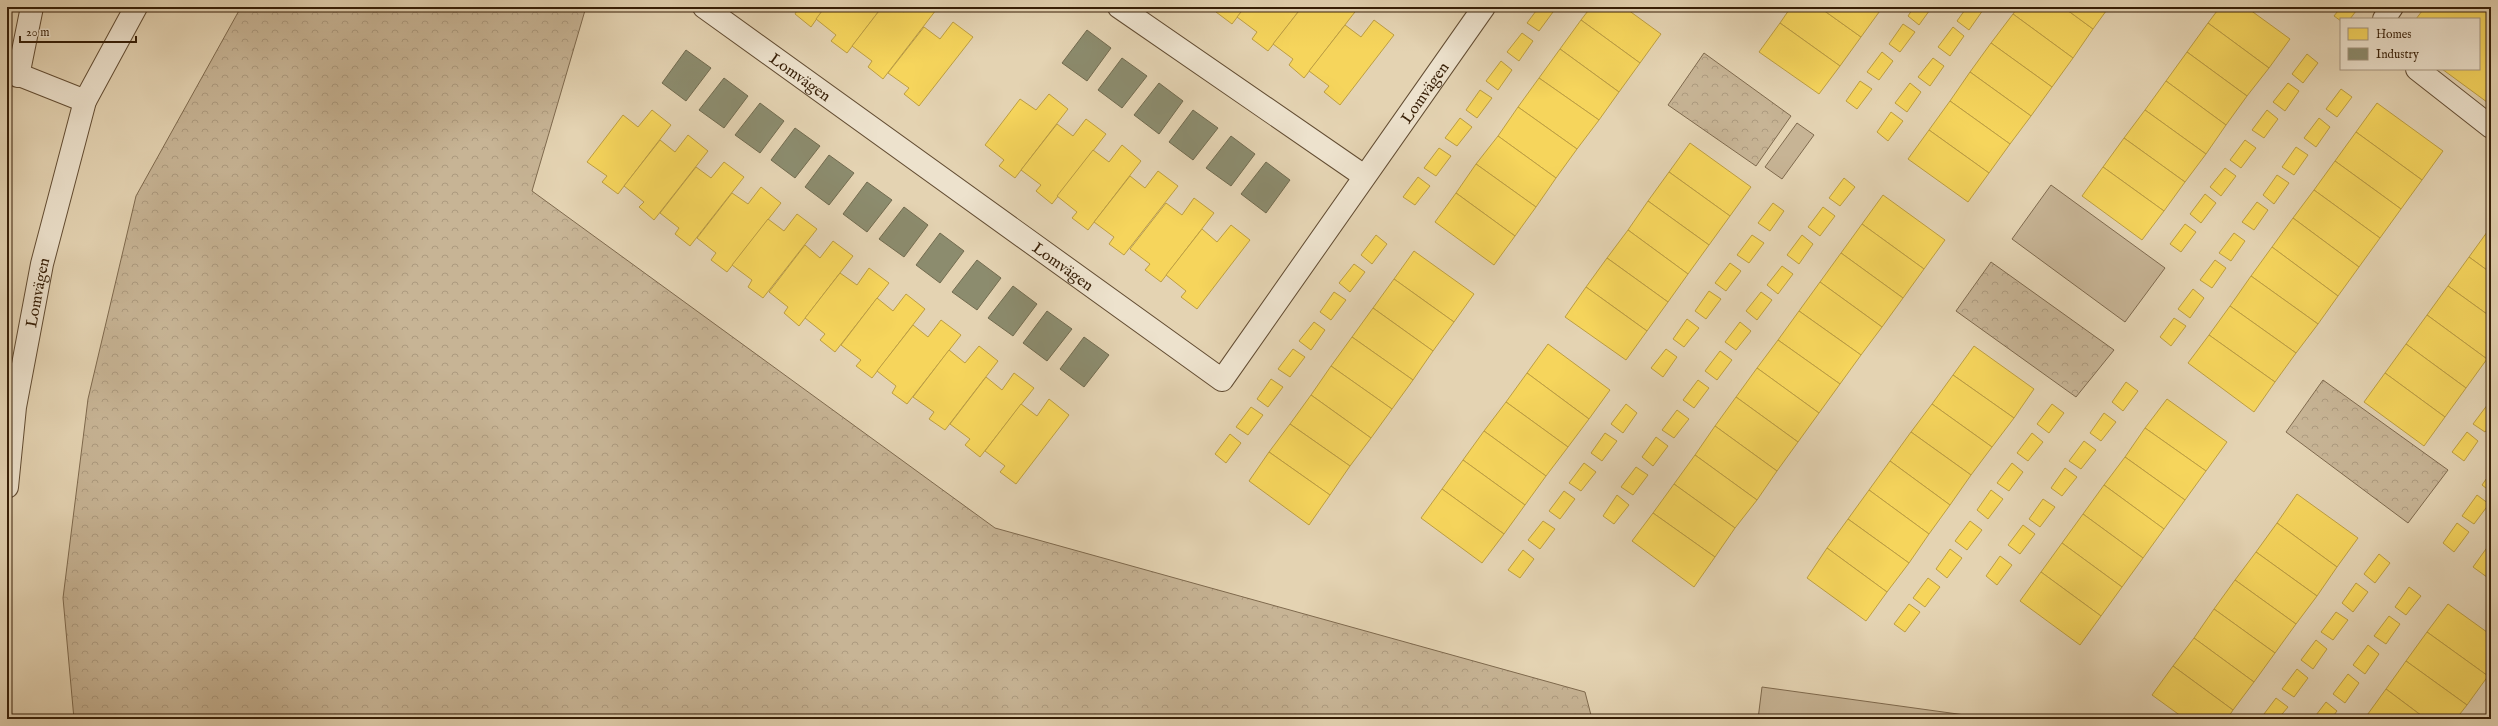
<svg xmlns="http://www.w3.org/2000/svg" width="2498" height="726" viewBox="0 0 2498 726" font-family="'IM FELL English',serif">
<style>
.grass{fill:#c7b495;stroke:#7f6a4e}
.forest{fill:url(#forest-crowns);stroke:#7f6a4e}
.homes{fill:#f6d55c;stroke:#bd9e42}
.industry{fill:#8c8c6e;stroke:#726b4f}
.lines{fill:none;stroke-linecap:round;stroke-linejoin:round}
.minor-casing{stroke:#624c32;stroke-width:24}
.minor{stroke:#ede2cd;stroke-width:22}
.labels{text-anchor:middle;stroke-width:4;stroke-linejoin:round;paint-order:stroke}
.street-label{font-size:16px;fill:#371f07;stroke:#ede2cd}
</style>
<defs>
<pattern id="forest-crowns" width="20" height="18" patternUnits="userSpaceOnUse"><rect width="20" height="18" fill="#c7b495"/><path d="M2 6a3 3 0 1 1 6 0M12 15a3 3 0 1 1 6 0" fill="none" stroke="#ac9a7f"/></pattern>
</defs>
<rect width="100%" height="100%" fill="#e4d3b2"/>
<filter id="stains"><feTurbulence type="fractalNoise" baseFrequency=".005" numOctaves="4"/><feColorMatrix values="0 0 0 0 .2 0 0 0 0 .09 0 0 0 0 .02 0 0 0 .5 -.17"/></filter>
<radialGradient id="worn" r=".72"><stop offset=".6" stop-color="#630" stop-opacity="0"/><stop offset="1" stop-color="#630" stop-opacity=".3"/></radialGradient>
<!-- grass -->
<g class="grass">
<polygon points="1797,123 1814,135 1782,179 1765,167"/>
<polygon points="2051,185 2165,268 2125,322 2012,239"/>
<polygon points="1762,687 1994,719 1758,719"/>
</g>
<!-- forest -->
<g class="forest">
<polygon points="241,7 586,7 532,191 995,528 1585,692 1592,719 74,719 63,598 88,399 136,196"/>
<polygon points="1704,53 1791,116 1756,166 1668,105"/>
<polygon points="1991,262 2114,350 2076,397 1956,311"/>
<polygon points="2323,380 2448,470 2408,523 2286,432"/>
</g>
<!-- homes -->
<g class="homes">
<polygon points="799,7 825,7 811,27 795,14"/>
<polygon points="825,7 882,7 847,53 831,41 836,35 816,19"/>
<polygon points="882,7 897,7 904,12 907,7 933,7 936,10 883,79 868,67 872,61 852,46"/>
<polygon points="1220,7 1245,7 1232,24 1216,12"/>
<polygon points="1245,7 1302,7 1268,51 1252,39 1257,32 1237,17"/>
<polygon points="1302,7 1322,7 1325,10 1327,7 1358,8 1304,78 1289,65 1293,59 1273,44"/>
<polygon points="1539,7 1548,7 1553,12 1539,31 1527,23"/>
<polygon points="1591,7 1624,7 1661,34 1640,63 1581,20"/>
<polygon points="1791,7 1819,7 1861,37 1840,66 1780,23"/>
<polygon points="1819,7 1880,7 1882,8 1861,37"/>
<polygon points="1914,7 1932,7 1919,25 1908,16"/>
<polygon points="1967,7 1980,7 1983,10 1969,30 1957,21"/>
<polygon points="2018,7 2063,7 2093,29 2073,58 2013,14"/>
<polygon points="2063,7 2109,7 2093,29"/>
<polygon points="2220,7 2246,7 2290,39 2269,68 2208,23"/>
<polygon points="2341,7 2359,7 2350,19 2341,19 2341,21 2334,16"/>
<polygon points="2425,7 2491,7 2491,105 2442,69 2479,69 2479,19 2416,19"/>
<polygon points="2013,14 2073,58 2052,87 1991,43"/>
<polygon points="1374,20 1394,35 1340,105 1324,92 1329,86 1309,71 1345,25 1361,37"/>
<polygon points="1581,20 1640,63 1619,92 1560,49"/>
<polygon points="953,22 973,37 919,106 904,94 909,88 888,73 924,27 940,39"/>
<polygon points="1780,23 1840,66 1819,94 1759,52"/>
<polygon points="2208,23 2269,68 2247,96 2187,52"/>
<polygon points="1903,24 1915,32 1900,52 1889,44"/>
<polygon points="1953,27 1964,36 1950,56 1938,47"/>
<polygon points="1522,33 1533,41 1519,61 1507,52"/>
<polygon points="1991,43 2052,87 2031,116 1970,72"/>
<polygon points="1560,49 1619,92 1599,120 1539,78"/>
<polygon points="1882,52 1893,61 1879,80 1867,72"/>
<polygon points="2187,52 2247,96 2226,125 2166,81"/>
<polygon points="2307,54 2318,63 2303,83 2292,74"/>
<polygon points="1933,58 1944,66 1930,86 1918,77"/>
<polygon points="1501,61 1512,70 1498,90 1486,81"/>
<polygon points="1970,72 2031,116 2010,144 1950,101"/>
<polygon points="1539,78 1599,120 1577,149 1518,107"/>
<polygon points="1860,81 1872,89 1857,109 1846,101"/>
<polygon points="2166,81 2226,125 2206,154 2145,110"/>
<polygon points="1910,83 1921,92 1907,112 1895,103"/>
<polygon points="2288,83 2299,91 2285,111 2273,102"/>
<polygon points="2341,89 2352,97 2337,117 2326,109"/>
<polygon points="1480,90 1492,98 1477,118 1466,110"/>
<polygon points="1049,94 1068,109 1015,178 999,166 1004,160 985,145 1020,99 1036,110"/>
<polygon points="1950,101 2010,144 1989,173 1929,130"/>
<polygon points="2377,103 2443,151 2422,180 2356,132"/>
<polygon points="1518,107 1577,149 1556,178 1498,136"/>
<polygon points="652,110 671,125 618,194 602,182 607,176 587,162 623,115 638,127"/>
<polygon points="2145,110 2206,154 2185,182 2124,138"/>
<polygon points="2267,110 2278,119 2264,138 2252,130"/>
<polygon points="1891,112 1903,121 1888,141 1877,132"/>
<polygon points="1460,118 1472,127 1457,146 1445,138"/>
<polygon points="2319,118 2330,127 2316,147 2304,138"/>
<polygon points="1086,119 1106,134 1052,204 1036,191 1041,185 1021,170 1057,124 1073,136"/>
<polygon points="1929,130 1989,173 1968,202 1908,159"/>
<polygon points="2356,132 2422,180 2401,209 2335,161"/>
<polygon points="688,135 708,151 654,220 639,207 644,202 624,186 660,140 675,152"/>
<polygon points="1498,136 1556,178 1536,207 1476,164"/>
<polygon points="2124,138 2185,182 2164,211 2103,167"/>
<polygon points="2245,140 2256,148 2241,168 2230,160"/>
<polygon points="1690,143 1751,187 1730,216 1669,172"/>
<polygon points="1122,145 1141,161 1088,230 1072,218 1077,212 1057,196 1093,150 1109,162"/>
<polygon points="2296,147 2308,155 2294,175 2282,167"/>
<polygon points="1439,148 1451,156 1436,176 1424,168"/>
<polygon points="2335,161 2401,209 2380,238 2314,190"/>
<polygon points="724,162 744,177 690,246 675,234 679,228 660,213 696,167 711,178"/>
<polygon points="1476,164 1536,207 1515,236 1456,193"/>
<polygon points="2103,167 2164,211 2142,240 2082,196"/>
<polygon points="2225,168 2236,176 2221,196 2210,187"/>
<polygon points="1158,171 1178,186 1124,255 1109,244 1114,237 1094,222 1130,176 1145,188"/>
<polygon points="1669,172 1730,216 1709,245 1648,201"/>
<polygon points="2277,175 2289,183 2274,204 2263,195"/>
<polygon points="1418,177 1430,186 1415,205 1403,197"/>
<polygon points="1844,178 1855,187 1840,206 1829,198"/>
<polygon points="761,187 781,203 727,272 711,260 716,253 697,238 732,193 748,204"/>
<polygon points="2314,190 2380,238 2359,267 2293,218"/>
<polygon points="1456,193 1515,236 1494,265 1435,222"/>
<polygon points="2205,194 2216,203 2201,223 2190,214"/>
<polygon points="1883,195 1945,240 1924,269 1862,224"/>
<polygon points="1194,198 1214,213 1161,282 1145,270 1150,264 1130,249 1166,203 1182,215"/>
<polygon points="1648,201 1709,245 1688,274 1628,230"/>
<polygon points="2257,202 2268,210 2254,230 2242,222"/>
<polygon points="1773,203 1784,211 1770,231 1758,223"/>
<polygon points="1823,207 1835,216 1820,236 1808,227"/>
<polygon points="797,214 817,229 763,298 748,287 752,280 732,265 768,219 784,231"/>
<polygon points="2293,218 2359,267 2338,296 2272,247"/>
<polygon points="1862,224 1924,269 1903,298 1841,253"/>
<polygon points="2185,224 2196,232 2181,252 2170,244"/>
<polygon points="1231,225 1250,240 1197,309 1181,297 1186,291 1166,275 1202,229 1217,242"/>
<polygon points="2490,228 2491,229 2491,273 2469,257"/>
<polygon points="1628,230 1688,274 1668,302 1607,258"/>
<polygon points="2234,233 2245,241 2231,261 2219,253"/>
<polygon points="1376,235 1387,244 1372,264 1361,255"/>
<polygon points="1752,235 1764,243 1749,263 1737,255"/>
<polygon points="1802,235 1813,244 1799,264 1787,255"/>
<polygon points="833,241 853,256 799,326 784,313 788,307 769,292 805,245 820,258"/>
<polygon points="2272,247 2338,296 2318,324 2251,276"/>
<polygon points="1414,251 1474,294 1454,322 1394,279"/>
<polygon points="1841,253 1903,298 1882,327 1820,282"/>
<polygon points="2469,257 2491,273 2491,317 2448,286"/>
<polygon points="1607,258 1668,302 1647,331 1586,287"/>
<polygon points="2215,260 2226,268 2212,288 2200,280"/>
<polygon points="1730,263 1741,271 1726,291 1715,283"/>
<polygon points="1354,264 1365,272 1350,292 1339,283"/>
<polygon points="1782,266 1793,274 1778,294 1767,285"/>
<polygon points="869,268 889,283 835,352 820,340 825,334 805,318 840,273 857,285"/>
<polygon points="2251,276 2318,324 2296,353 2230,306"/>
<polygon points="1394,279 1454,322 1433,351 1373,308"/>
<polygon points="1820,282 1882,327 1861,355 1799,311"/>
<polygon points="2448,286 2491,317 2491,353 2487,359 2427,315"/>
<polygon points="1586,287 1647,331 1626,360 1565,317"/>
<polygon points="2193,289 2204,298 2190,318 2178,309"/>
<polygon points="1709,291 1721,299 1706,319 1695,311"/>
<polygon points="1334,292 1346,300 1331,320 1320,312"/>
<polygon points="1761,292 1772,300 1757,320 1746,311"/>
<polygon points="906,294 925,309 872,378 856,366 861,360 841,345 877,298 893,311"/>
<polygon points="2230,306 2296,353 2275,382 2209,335"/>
<polygon points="1373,308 1433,351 1413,380 1352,337"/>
<polygon points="1799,311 1861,355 1840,384 1778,340"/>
<polygon points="2427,315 2487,359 2466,388 2406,344"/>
<polygon points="2174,318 2186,326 2171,346 2160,337"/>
<polygon points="1687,319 1699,328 1684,347 1673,339"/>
<polygon points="941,320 961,335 907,404 892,393 896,386 877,371 913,325 928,337"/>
<polygon points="1314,322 1325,330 1311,350 1299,341"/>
<polygon points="1740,322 1751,331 1736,350 1725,342"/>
<polygon points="2209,335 2275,382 2254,412 2188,363"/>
<polygon points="1352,337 1413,380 1392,409 1331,366"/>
<polygon points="1778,340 1840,384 1819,413 1757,368"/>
<polygon points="1548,344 1610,390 1589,419 1527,373"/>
<polygon points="2406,344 2466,388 2445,417 2385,373"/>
<polygon points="979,346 998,361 945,430 929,419 934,412 913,397 949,350 965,363"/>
<polygon points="1974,346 2034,389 2014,418 1953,375"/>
<polygon points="1293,349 1305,357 1290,377 1278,369"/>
<polygon points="1666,349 1677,357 1663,377 1651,368"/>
<polygon points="1720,351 1732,360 1717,380 1705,371"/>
<polygon points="1331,366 1392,409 1371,438 1311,395"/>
<polygon points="1757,368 1819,413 1798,442 1736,397"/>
<polygon points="1014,373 1034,388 980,457 965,445 970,439 950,424 986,377 1002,390"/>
<polygon points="1527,373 1589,419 1568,447 1506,402"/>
<polygon points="2385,373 2445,417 2424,446 2364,402"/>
<polygon points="1953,375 2014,418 1992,447 1932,404"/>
<polygon points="1271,379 1283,387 1268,407 1257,399"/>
<polygon points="1698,380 1709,388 1694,408 1683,400"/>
<polygon points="2126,382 2138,391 2123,411 2112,402"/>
<polygon points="1311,395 1371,438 1350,466 1290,424"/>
<polygon points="1736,397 1798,442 1777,471 1715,426"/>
<polygon points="1049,399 1069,415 1016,484 1000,472 1005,466 985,451 1021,404 1037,416"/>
<polygon points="2167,399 2227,442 2206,471 2145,428"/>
<polygon points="1506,402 1568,447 1546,476 1484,431"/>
<polygon points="1626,404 1637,413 1623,433 1611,424"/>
<polygon points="1932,404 1992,447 1971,475 1911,432"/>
<polygon points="2052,404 2064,413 2049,433 2037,424"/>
<polygon points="2488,404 2491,406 2491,424 2485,432 2473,424"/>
<polygon points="1251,407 1263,415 1248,435 1236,427"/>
<polygon points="1677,410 1689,419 1674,438 1662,430"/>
<polygon points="2104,413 2116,422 2101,441 2090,433"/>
<polygon points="1290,424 1350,466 1330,495 1269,452"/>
<polygon points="1715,426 1777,471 1757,500 1695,455"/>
<polygon points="2145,428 2206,471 2185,500 2125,457"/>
<polygon points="1484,431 1546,476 1525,505 1463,460"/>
<polygon points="1911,432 1971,475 1950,505 1890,461"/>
<polygon points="2467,432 2478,441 2464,461 2452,452"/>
<polygon points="1605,433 1617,441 1602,461 1591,453"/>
<polygon points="2032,433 2043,442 2028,461 2017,453"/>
<polygon points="1230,434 1241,443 1226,463 1215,454"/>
<polygon points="1656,437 1668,446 1653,466 1642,457"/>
<polygon points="2084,441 2096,450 2081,469 2069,461"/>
<polygon points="1269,452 1330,495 1309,525 1249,481"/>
<polygon points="1695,455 1757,500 1735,528 1674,484"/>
<polygon points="2125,457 2185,500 2164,529 2104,485"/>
<polygon points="1463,460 1525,505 1504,534 1442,489"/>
<polygon points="1890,461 1950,505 1929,534 1869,490"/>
<polygon points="1584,463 1596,472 1581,491 1569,483"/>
<polygon points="2012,463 2023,472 2009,491 1997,483"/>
<polygon points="1636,467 1648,475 1633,495 1621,487"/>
<polygon points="2065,468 2077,477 2062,496 2051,488"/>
<polygon points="2491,472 2491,492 2482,485"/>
<polygon points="1674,484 1735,528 1715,557 1653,513"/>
<polygon points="2104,485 2164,529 2143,558 2083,514"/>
<polygon points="1442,489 1504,534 1482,563 1421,518"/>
<polygon points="1869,490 1929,534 1909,563 1848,519"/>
<polygon points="1991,490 2003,499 1988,519 1977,510"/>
<polygon points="1564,491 1575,499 1560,519 1549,511"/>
<polygon points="2297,494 2358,538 2337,567 2277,523"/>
<polygon points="1617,495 1629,505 1614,524 1603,516"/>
<polygon points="2477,495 2489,504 2474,524 2462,516"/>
<polygon points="2043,499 2055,507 2040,527 2029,519"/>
<polygon points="1653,513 1715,557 1694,587 1632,541"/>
<polygon points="2083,514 2143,558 2122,587 2062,543"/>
<polygon points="1848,519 1909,563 1887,592 1827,548"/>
<polygon points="1543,521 1555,529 1540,549 1528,540"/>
<polygon points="1970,521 1982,530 1967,550 1955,541"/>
<polygon points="2277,523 2337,567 2317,596 2256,552"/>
<polygon points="2457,523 2469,532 2454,552 2443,543"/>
<polygon points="2023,525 2035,534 2020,554 2008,545"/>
<polygon points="2491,542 2491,580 2473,567"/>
<polygon points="2062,543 2122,587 2101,616 2041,572"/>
<polygon points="1827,548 1887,592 1866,621 1807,578"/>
<polygon points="1950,549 1962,558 1947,578 1936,569"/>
<polygon points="1523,550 1534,559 1520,578 1508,570"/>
<polygon points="2256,552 2317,596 2296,624 2235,580"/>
<polygon points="2379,554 2390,563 2375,583 2364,574"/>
<polygon points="2000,556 2012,565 1997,585 1986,576"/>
<polygon points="2041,572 2101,616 2080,645 2020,601"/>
<polygon points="1928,578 1940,587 1925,607 1913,598"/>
<polygon points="2235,580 2296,624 2275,653 2214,609"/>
<polygon points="2356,583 2368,592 2353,612 2342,603"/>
<polygon points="2409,587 2421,596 2406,615 2395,607"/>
<polygon points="1909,604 1920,612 1905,632 1894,624"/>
<polygon points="2448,604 2491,635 2491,672 2488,676 2427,632"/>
<polygon points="2214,609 2275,653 2254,682 2194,638"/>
<polygon points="2336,612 2348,620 2333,640 2321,632"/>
<polygon points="2389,616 2400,624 2386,644 2374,636"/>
<polygon points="2427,632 2488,676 2467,705 2406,661"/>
<polygon points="2194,638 2254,682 2233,710 2173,666"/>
<polygon points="2316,640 2327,649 2313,669 2301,660"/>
<polygon points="2368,645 2379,654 2365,674 2353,665"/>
<polygon points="2406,661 2467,705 2456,719 2426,719 2386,689"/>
<polygon points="2173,666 2233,710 2227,719 2185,719 2152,695"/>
<polygon points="2297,669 2308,678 2294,697 2282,689"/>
<polygon points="2348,674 2359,683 2345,703 2333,694"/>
<polygon points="2386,689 2426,719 2365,718"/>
<polygon points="2276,698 2288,707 2278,719 2263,719 2261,718"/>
<polygon points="2326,702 2337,711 2331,719 2313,719"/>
</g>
<!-- industry -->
<g class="industry">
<polygon points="1087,30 1111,48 1087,81 1062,63"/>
<polygon points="686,50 711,68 686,101 662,83"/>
<polygon points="1122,58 1147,76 1122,108 1098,90"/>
<polygon points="724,78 748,96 724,128 699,110"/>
<polygon points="1159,83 1183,101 1159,134 1134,115"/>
<polygon points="760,103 784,121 760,153 735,135"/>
<polygon points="1193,110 1218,128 1193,160 1169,142"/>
<polygon points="795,128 820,146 795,178 771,160"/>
<polygon points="1231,136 1255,154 1231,186 1206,168"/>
<polygon points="829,155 854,173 829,205 805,187"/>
<polygon points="1266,162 1290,180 1266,213 1241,194"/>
<polygon points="867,182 892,200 867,232 843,214"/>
<polygon points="904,207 928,225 904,257 879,239"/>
<polygon points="940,233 964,251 940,283 916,265"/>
<polygon points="977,260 1001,278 977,310 952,292"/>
<polygon points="1013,286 1037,304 1013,336 988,318"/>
<polygon points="1047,311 1072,329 1047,361 1023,343"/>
<polygon points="1084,337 1109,355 1084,387 1060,369"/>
</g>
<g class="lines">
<defs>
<g id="minor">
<path id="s1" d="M 704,7 L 1222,380 L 1484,7"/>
<polyline points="1119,7 1364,176"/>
<polyline points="2384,19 2392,7"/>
<polyline points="2417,69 2491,127"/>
<polyline points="7,70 85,101"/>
<polyline points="18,76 32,7"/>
<path id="s2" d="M 7,487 L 15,407 L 42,264 L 85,101 L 136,7"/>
</g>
</defs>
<!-- minor casing -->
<use href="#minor" class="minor-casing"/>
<!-- minor -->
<use href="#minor" class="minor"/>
</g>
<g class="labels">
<!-- street labels -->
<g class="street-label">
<text dy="6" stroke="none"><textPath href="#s1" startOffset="119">Lomvägen</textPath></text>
<text dy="6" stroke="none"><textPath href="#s1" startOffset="990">Lomvägen</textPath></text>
<text dy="6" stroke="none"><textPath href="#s1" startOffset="443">Lomvägen</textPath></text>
<text dy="6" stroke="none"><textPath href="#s2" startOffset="197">Lomvägen</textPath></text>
</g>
</g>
<!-- margin -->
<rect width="2498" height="726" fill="none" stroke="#e4d3b2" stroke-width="24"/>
<rect x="8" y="8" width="2482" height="710" fill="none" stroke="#371f07" stroke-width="2"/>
<rect x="12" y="12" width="2474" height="702" fill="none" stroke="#371f07"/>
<!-- legend -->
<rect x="2340" y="18" width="140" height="52" fill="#ede2cd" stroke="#a4947e"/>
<rect x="2348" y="28" width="20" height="12" fill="#f6d55c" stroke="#a4947e"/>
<text x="2376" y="38" font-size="12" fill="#371f07">Homes</text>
<rect x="2348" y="48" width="20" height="12" fill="#8c8c6e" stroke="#a4947e"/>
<text x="2376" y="58" font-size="12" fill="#371f07">Industry</text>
<!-- scale -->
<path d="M20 36v6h116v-6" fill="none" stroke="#371f07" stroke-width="2"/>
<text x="26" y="36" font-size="12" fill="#371f07" stroke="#ede2cd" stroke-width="3" paint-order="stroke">20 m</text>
<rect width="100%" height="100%" filter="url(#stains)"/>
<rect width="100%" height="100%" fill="url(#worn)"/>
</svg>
